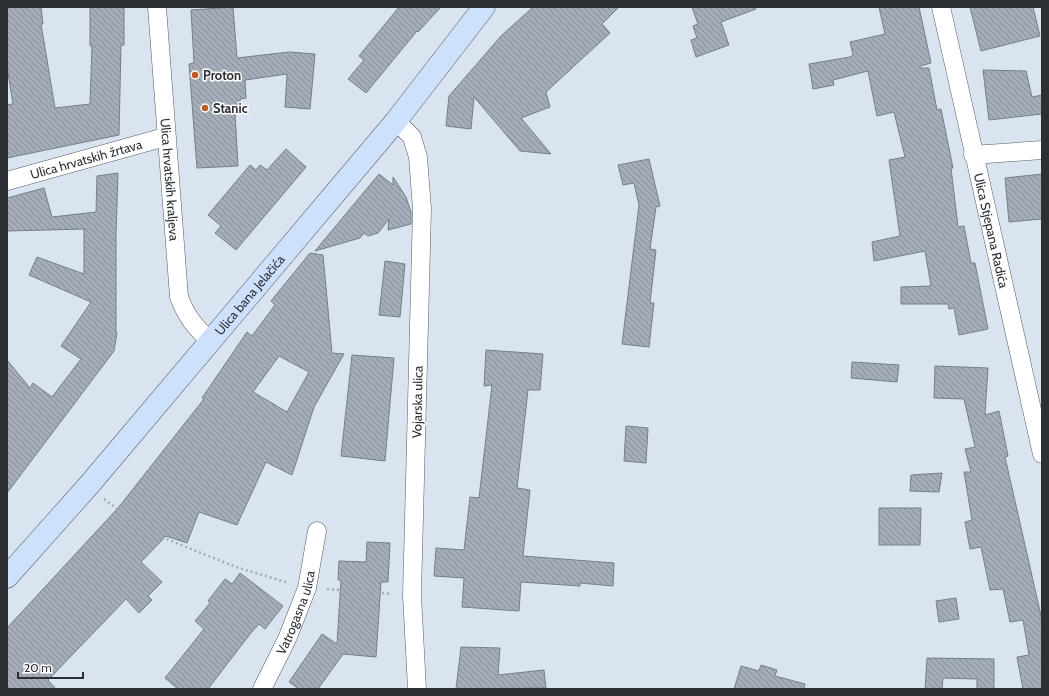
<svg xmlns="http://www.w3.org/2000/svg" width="1049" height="696" viewBox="0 0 1049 696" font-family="Cabin,sans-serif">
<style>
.building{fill:url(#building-back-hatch);stroke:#767e89;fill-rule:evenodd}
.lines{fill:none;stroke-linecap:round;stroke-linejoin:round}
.minor-casing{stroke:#545c66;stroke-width:19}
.secondary-casing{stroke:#545c66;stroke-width:23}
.path{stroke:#a4abb6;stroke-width:2.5;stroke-dasharray:2 3;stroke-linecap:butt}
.minor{stroke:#fff;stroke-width:18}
.secondary{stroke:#cee1fc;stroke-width:22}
.poi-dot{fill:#bf5c26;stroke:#fff;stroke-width:1.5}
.labels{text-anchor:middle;stroke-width:3;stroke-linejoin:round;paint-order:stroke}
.poi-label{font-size:13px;font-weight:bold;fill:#2c2f34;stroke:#fff;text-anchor:start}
.street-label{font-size:13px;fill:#2c2f34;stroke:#fff}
</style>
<defs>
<pattern id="building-back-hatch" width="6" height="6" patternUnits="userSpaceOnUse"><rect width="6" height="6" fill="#a5adb9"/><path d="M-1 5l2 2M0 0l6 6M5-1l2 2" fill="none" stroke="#878d97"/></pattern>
</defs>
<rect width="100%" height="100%" fill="#dae3f0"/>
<!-- building -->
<g class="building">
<polygon points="7,7 41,7 43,24 41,24 55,108 90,104 92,46 90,46 90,7 124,7 124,45 121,45 119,135 7,158 7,105 13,104 7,67"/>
<polygon points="233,7 237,58 289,52 315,54 310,109 285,107 287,74 245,80 246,98 240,99 241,113 235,113 238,166 197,168 189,64 194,63 191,10"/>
<polygon points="399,7 441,7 418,32 417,31 366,93 348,79 364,60 359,56"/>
<polygon points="533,7 619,7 602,24 610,33 546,92 550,107 521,118 551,154 520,151 474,97 471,129 446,126 449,96 501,36"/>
<polygon points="692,7 755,7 756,9 721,22 729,45 696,57 691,40 697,38 693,26 698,24"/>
<polygon points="879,7 919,7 931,63 920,66 920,68 929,68 937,110 941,109 953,168 951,168 958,227 964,226 971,263 975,263 988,329 959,335 954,308 949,309 948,304 901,304 901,287 931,286 925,251 874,261 872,242 900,236 889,160 905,157 894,112 877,116 868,71 833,80 834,85 813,89 809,64 850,57 853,55 850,42 885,34"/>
<polygon points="970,7 1033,7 1040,36 981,51"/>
<polygon points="983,70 1026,71 1032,97 1042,95 1042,114 989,120"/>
<polygon points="286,149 306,167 236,250 215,233 221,226 208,215 250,165 256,170 260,165 267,170"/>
<polygon points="649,159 660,206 656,207 650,249 656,250 650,303 654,303 649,347 622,344 639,205 634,183 623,185 618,165"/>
<polygon points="118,173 116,235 116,333 117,333 114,351 7,493 7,360 30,388 33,383 52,397 81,359 61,346 91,302 29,275 37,257 84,274 84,229 7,231 7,198 44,188 52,217 96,212 97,176"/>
<polygon points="379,174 393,185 393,177 406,197 411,212 411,224 388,230 389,219 378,233 368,236 364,233 360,238 315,251"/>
<polygon points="1042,174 1042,219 1009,222 1005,178"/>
<path d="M 310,253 L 323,255 L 332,353 L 344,354 L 314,407 L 292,475 L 266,462 L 237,525 L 199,512 L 187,543 L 166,536 L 141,562 L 162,582 L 148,596 L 152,600 L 139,613 L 126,599 L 48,680 L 56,689 L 7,689 L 7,628 L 118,508 L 204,399 L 202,398 L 247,332 L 252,336 L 275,305 L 271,301 ZM 279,356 L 309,372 L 287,412 L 253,392 Z"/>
<polygon points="385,261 405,264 400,317 379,315"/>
<polygon points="486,350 543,354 540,390 528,390 517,488 530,490 523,556 614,563 613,586 580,583 580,586 521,582 519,611 462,607 464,578 434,576 436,548 464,550 470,497 479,498 492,385 484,386"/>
<polygon points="352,355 394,358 385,461 341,456"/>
<polygon points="852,362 899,365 897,382 851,378"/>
<polygon points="935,366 988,368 985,415 999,411 1008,456 1005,457 1042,620 1042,689 1023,689 1017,657 1029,655 1023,620 1010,622 1003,589 990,590 981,547 970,549 965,522 972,520 964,472 971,472 965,449 975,447 964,399 934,398"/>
<polygon points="626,426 648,428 646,463 624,461"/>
<polygon points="942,473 939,492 910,491 911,475"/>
<polygon points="879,508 921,508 920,545 879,545"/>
<polygon points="367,542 390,543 388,582 381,582 376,657 343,654 318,689 299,689 289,682 322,634 337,644 341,580 338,580 339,561 366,562"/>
<polygon points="240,573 283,606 265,629 259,624 250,634 208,689 178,689 165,678 204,629 195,621 210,603 208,601 225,579 232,584"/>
<polygon points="956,598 959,619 939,622 936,601"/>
<polygon points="461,647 500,648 498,675 544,670 546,688 456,689"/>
<polygon points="927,658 994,659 994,689 977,689 977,679 943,678 942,689 925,689"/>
<polygon points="761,665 777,670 775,676 805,684 804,689 734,689 741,666 759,671"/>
</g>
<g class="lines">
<defs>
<g id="minor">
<path id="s1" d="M 157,7 L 179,297 C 186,316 195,327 210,341"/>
<path id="s2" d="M 941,7 L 1042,454"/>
<polyline points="396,121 412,137 418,157 422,209 412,595 417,689"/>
<polyline points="973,155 1042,150"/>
<path id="s3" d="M 7,181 L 165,137"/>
<path id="s4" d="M 262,689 L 287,639 L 307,588 L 317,531"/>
</g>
<g id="secondary">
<path id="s5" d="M 7,577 L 89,485 L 396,121 L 484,7"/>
</g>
</defs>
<!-- minor casing -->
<use href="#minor" class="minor-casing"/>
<!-- secondary casing -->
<use href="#secondary" class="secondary-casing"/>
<!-- path -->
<g class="path">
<polyline points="104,499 144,530 236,567 289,583"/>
<polyline points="327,589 392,594"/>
</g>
<!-- minor -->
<use href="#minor" class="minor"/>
<!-- secondary -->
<use href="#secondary" class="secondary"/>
</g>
<!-- markers -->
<g class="poi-dot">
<circle cx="195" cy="75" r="4"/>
<circle cx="205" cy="108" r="4"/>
</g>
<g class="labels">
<!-- poi labels -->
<g class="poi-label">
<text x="203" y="80">Proton</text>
<text x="213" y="113">Stanic</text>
</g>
<!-- street labels -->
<g class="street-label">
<text dy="5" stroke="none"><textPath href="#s3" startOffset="82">Ulica hrvatskih žrtava</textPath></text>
<text dy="5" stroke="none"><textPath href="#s1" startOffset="173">Ulica hrvatskih kraljeva</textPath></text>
<text dy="5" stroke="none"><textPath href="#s2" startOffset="229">Ulica Stjepana Radića</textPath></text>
<text dy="5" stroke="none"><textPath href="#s5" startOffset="372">Ulica bana Jelačića</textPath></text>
<text transform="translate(417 402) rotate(-89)" y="5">Vojarska ulica</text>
<text dy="5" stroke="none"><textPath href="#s4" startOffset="84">Vatrogasna ulica</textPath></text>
</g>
</g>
<!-- border -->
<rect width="1049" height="696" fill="none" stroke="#2c2f34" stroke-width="16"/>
<!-- scale -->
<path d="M18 672v6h65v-6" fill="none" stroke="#2c2f34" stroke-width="2"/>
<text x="24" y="672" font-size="12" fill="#2c2f34" stroke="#ffffff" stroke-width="3" paint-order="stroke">20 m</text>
</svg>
